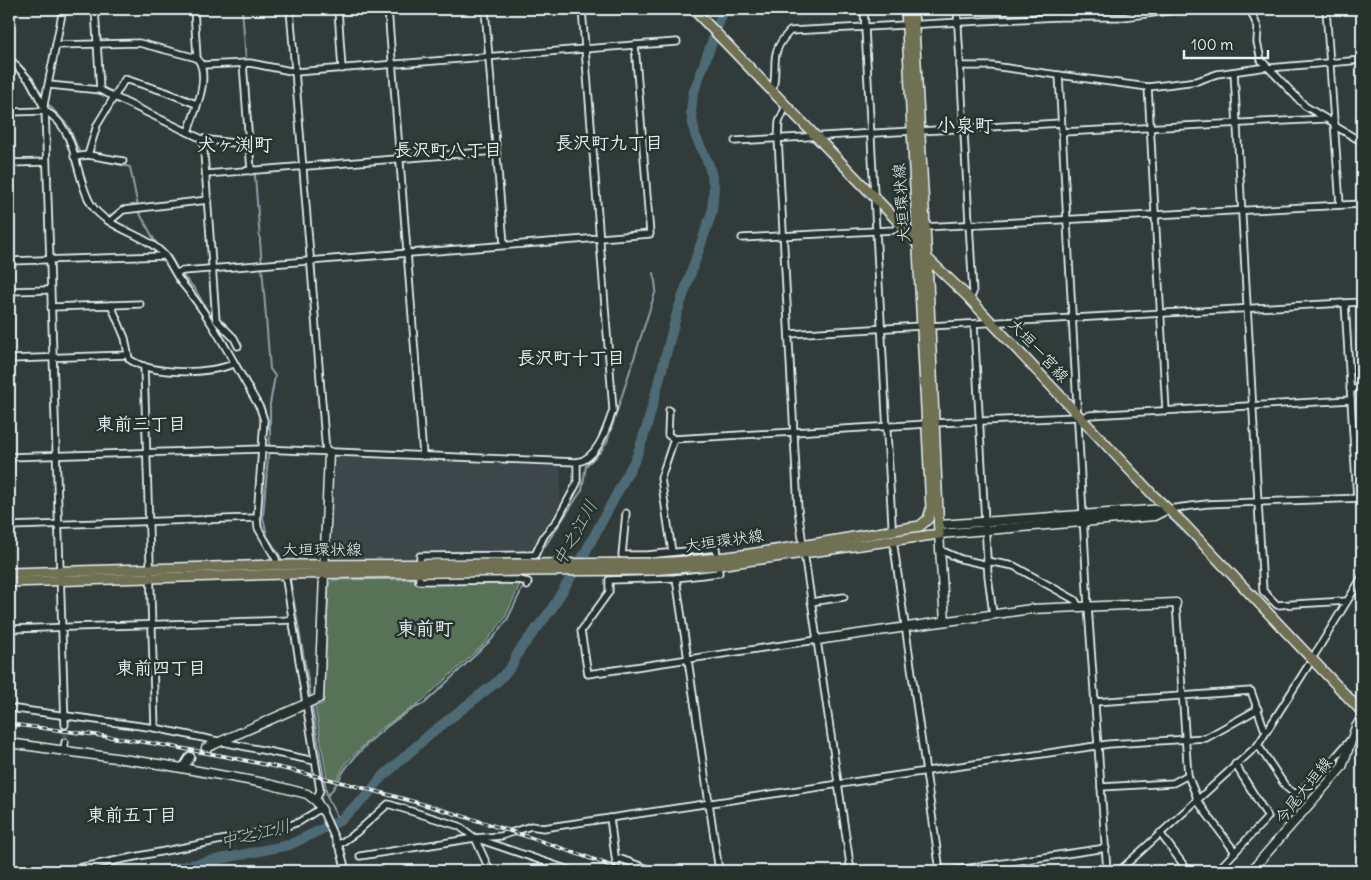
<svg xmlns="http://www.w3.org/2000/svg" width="1371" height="880" viewBox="0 0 1371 880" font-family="Delius,'Klee One',sans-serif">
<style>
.built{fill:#3e4649}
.green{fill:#597258;stroke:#a0b2a8}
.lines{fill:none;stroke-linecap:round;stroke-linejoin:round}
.stream{stroke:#8ca0a9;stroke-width:2}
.river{stroke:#4e6a74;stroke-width:10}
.street-tunnel{stroke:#4c5756;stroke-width:5.5;stroke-dasharray:5.5 3;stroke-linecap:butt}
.street-casing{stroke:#e8f1f8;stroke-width:9}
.secondary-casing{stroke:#e8f1f8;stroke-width:11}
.primary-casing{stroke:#e8f1f8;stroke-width:12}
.street{stroke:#26332d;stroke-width:5.5}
.secondary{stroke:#26332d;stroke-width:8}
.primary{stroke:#706f52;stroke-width:9}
.rail-casing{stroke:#e8f1f8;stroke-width:4}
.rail{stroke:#26332d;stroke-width:2;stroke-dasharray:5.5;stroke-linecap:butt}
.primary-bridge-casing{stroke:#e8f1f8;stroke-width:12;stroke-linecap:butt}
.primary-bridge{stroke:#706f52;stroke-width:9}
.labels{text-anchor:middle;stroke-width:5;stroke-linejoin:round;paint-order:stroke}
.street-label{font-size:16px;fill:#e8f1f8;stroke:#26332d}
.neighbourhood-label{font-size:18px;font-weight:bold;fill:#e8f1f8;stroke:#26332d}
.water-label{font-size:18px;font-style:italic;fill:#aabbc3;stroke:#26332d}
.quarter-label{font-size:19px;font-weight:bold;fill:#e8f1f8;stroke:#26332d}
</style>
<rect width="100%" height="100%" fill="#313c3a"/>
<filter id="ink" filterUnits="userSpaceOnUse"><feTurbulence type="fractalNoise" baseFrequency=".02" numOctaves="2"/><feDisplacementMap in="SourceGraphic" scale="10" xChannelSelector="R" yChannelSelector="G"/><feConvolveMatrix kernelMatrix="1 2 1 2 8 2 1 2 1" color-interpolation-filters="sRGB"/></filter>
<g filter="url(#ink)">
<!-- built -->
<polygon class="built" points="337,457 561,466 560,507 532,551 417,554 417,558 334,558 332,555 334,459"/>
<!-- green -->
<polygon class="green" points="415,579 415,583 521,582 505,618 485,643 422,701 380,729 346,763 336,780 327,778 315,706 323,704 329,583 333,580"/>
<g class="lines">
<!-- stream -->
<g class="stream">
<polyline points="242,9 270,369 275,376 270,404 270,435 263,517 267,536 282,559"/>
<polyline points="9,53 27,72 44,98"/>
<polyline points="46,102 69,127 80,154"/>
<polyline points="86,157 130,167 139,212 156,243 169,254 178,270"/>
<polyline points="181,274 195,289 212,319"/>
<polyline points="249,384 264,408 269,429"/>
<polyline points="545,546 582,490 586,466 601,451 607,442 656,290 654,273"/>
<polyline points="290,579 311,698"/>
<polyline points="312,705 327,796 339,821"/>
<path d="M 327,796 C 337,787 340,774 349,764 C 370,739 396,716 425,703 L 493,638 L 507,620 L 523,587"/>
</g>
<!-- river -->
<polyline class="river" points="161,871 289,845 339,821 366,797 381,778 429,735 498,681 511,667 519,651 551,610 580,562 636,458 647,426 677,313 712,212 714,186 709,165 695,135 691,112 693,94 724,9"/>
<!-- street-tunnel -->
<g class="street-tunnel">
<polyline points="65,725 65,742"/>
<polyline points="190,757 206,748"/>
</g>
<defs>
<g id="street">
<polyline points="95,9 100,90"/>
<polyline points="194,9 197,58"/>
<polyline points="290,9 326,452"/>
<polyline points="338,9 342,69"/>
<polyline points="388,9 423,456"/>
<polyline points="485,9 504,245"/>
<polyline points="864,9 892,524"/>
<polyline points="957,9 973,293 969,298"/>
<polyline points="1056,9 1057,17"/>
<polyline points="1250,9 1258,28 1257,42 1261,60 1305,106 1335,124"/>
<polyline points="1326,9 1340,205"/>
<path d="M 56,45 L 139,43 L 197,58 C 212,77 194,112 188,132"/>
<polyline points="635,45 677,42"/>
<polyline points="9,58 30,81 45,109 65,725"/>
<polyline points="243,63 251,171"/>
<polyline points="960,66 992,66 1148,87 1197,81 1217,74 1267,67"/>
<polyline points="1269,68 1362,60"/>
<polyline points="1234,72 1263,591 1277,605 1347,601"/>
<polyline points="1059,75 1088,607 1107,871"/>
<polyline points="49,85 100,90 202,139 234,143"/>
<polyline points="1148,87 1166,411"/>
<path d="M 772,92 C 780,65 766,56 790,31 L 1057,17 L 1123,17 L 1183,9"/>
<polyline points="44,105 63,9"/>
<polyline points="786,106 779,122 778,138 798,509 803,545"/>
<path d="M 9,112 L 45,111 C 78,128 74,176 91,204 C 107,230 146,233 165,256 C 171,264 175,274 181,282 C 213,319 235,366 260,408 L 264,420 L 257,518 L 258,528 L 276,559 L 277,565"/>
<polyline points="1335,126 1362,142"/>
<polyline points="920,131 1061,123"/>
<polyline points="1062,132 1324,119"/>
<polyline points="203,139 216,320 234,338 238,346"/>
<polyline points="735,141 912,131"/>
<polyline points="88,155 97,125 125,79 166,92 196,104"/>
<polyline points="74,157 88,155 123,161"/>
<polyline points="9,163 46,162"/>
<polyline points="206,174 496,151"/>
<polyline points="110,221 123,210 208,200"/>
<polyline points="924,227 1362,204"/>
<polyline points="742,238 894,230 900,225"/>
<polyline points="9,261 165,256"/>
<polyline points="176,273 183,271 650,234 635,45 296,72 250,63 202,65"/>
<polyline points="9,291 50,290"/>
<polyline points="1345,303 1357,498"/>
<polyline points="111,305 140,304"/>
<path d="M 51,307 L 111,305 L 125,338 L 129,359 C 153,376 207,374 234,364"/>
<polyline points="974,324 988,576 993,614"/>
<polyline points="930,326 1362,302"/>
<polyline points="789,334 921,326"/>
<polyline points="9,359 128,355"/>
<polyline points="144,366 155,728"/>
<polyline points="1350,389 1362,389"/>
<polyline points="669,410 668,435 674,439 661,478 672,552"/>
<polyline points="1082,417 1090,415 1351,400"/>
<polyline points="934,423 1077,417"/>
<polyline points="674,439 927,424"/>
<polyline points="1354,451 1362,452"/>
<polyline points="9,457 262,449 577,462 577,483 558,519 544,536 535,555"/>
<path d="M 577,462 C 598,459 607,427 613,410 L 582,9"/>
<polyline points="1168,509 1207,504 1362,498"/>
<polyline points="626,513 622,555 647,555 716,548 717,557"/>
<polyline points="9,526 257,518"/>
<polyline points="893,540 940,871"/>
<polyline points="940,550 961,559 988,565"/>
<polyline points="804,552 851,871"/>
<polyline points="987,561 1014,566 1075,600 1079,607"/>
<polyline points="420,564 420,556 535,555 534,556"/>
<polyline points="718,565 719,573 676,578 609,580 609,592 581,631 588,674 817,640"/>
<polyline points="419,572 419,581 519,580 528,582 527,586"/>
<polyline points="285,574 320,790 316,801"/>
<polyline points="676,578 719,871"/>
<polyline points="811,602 844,597"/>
<polyline points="1176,603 1188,776 1197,798"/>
<polyline points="9,629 292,620"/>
<polyline points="1315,654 1362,577"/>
<polyline points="1095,702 1251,691 1264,728 1267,730"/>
<polyline points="9,708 155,728 315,761"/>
<polyline points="1258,745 1286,787 1295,794 1321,774 1350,740"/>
<polyline points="64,751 65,742"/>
<polyline points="1101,787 1173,783 1188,775"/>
<polyline points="1196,799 1235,852"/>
<polyline points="322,810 341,852 346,871"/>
<polyline points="610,818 617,871"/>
<polyline points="1160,833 1188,871"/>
<polyline points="475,838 501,836 531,826 543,828 1109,744 1206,738 1258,709"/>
<polyline points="475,838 490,871"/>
<polyline points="338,845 357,832 388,804 459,826 475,838 572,871"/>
<polyline points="360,856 475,838"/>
<polyline points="616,859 621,859 654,871"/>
<polyline points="62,871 278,829 299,822 321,808"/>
<polyline points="950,871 1106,848"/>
<polyline points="1119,871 1258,745 1308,666"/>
<polyline points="1217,871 1268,817 1235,764"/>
</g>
<g id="secondary">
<polyline points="939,525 1164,509"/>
<polyline points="945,621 939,534 1154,516 1168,509"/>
<polyline points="817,640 1031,609 1176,603"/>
<polyline points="9,743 165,765 264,783 307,794 316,801 322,810"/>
<polyline points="206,748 319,698 329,452"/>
<polyline points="183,768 190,757"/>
<polyline points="1251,871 1342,767 1356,727 1362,717"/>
</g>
<g id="primary">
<polyline points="693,9 911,235 926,257 966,295 1154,496 1185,525 1362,712"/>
<path d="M 650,563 C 740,560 830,540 920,526 L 928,519 L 931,509 L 906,9"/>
<polyline points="650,570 718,565 939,534 928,280 913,9"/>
<polyline points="9,573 277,565 531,564"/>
<polyline points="9,582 285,574 527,571"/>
</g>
</defs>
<!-- street casing -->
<use href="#street" class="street-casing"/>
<!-- secondary casing -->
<use href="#secondary" class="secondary-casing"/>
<!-- primary casing -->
<use href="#primary" class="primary-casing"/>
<!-- street -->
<use href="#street" class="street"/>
<!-- secondary -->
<use href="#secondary" class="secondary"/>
<!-- primary -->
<use href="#primary" class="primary"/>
<defs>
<path id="rail" d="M 9,724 C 67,731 126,738 185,749 C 335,775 482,818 625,871"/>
</defs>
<!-- rail casing -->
<use href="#rail" class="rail-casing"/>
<!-- rail -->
<use href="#rail" class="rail"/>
<defs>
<g id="primary-bridge">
<polyline points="531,564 650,563"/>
<polyline points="527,571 650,570"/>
</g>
</defs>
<!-- primary-bridge casing -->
<use href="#primary-bridge" class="primary-bridge-casing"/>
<!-- primary-bridge -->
<use href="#primary-bridge" class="primary-bridge"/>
</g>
</g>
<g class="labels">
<!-- street labels -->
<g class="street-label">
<text transform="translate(901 203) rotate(-94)" y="6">大垣環状線</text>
<text transform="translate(1039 350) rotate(47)" y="6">大垣一宮線</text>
<text transform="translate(724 540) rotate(-8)" y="6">大垣環状線</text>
<text x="322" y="555">大垣環状線</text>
<text transform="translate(1303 790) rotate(-51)" y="6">今尾大垣線</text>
</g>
<!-- neighbourhood labels -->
<g class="neighbourhood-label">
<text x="609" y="149">長沢町九丁目</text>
<text x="448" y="156">長沢町八丁目</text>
<text x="571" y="364">長沢町十丁目</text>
<text x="141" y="430">東前三丁目</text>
<text x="161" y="674">東前四丁目</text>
<text x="132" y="821">東前五丁目</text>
</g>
<!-- water labels -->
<g class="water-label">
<text transform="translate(575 533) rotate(-61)" y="6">中之江川</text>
<text transform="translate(255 834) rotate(-14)" y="6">中之江川</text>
</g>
<!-- quarter labels -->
<g class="quarter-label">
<text x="965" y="132">小泉町</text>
<text x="235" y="151">犬ヶ渕町</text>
<text x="425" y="635">東前町</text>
</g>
</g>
<!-- margin -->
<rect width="1371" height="880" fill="none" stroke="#26332d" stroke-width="30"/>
<rect x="15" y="15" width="1341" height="850" fill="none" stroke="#e8f1f8" stroke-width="2" filter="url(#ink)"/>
<!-- scale -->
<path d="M1184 50v8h84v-8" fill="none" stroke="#e8f1f8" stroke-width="2.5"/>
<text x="1191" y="50" font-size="15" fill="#e8f1f8" stroke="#26332d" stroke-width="4" paint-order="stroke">100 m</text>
</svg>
